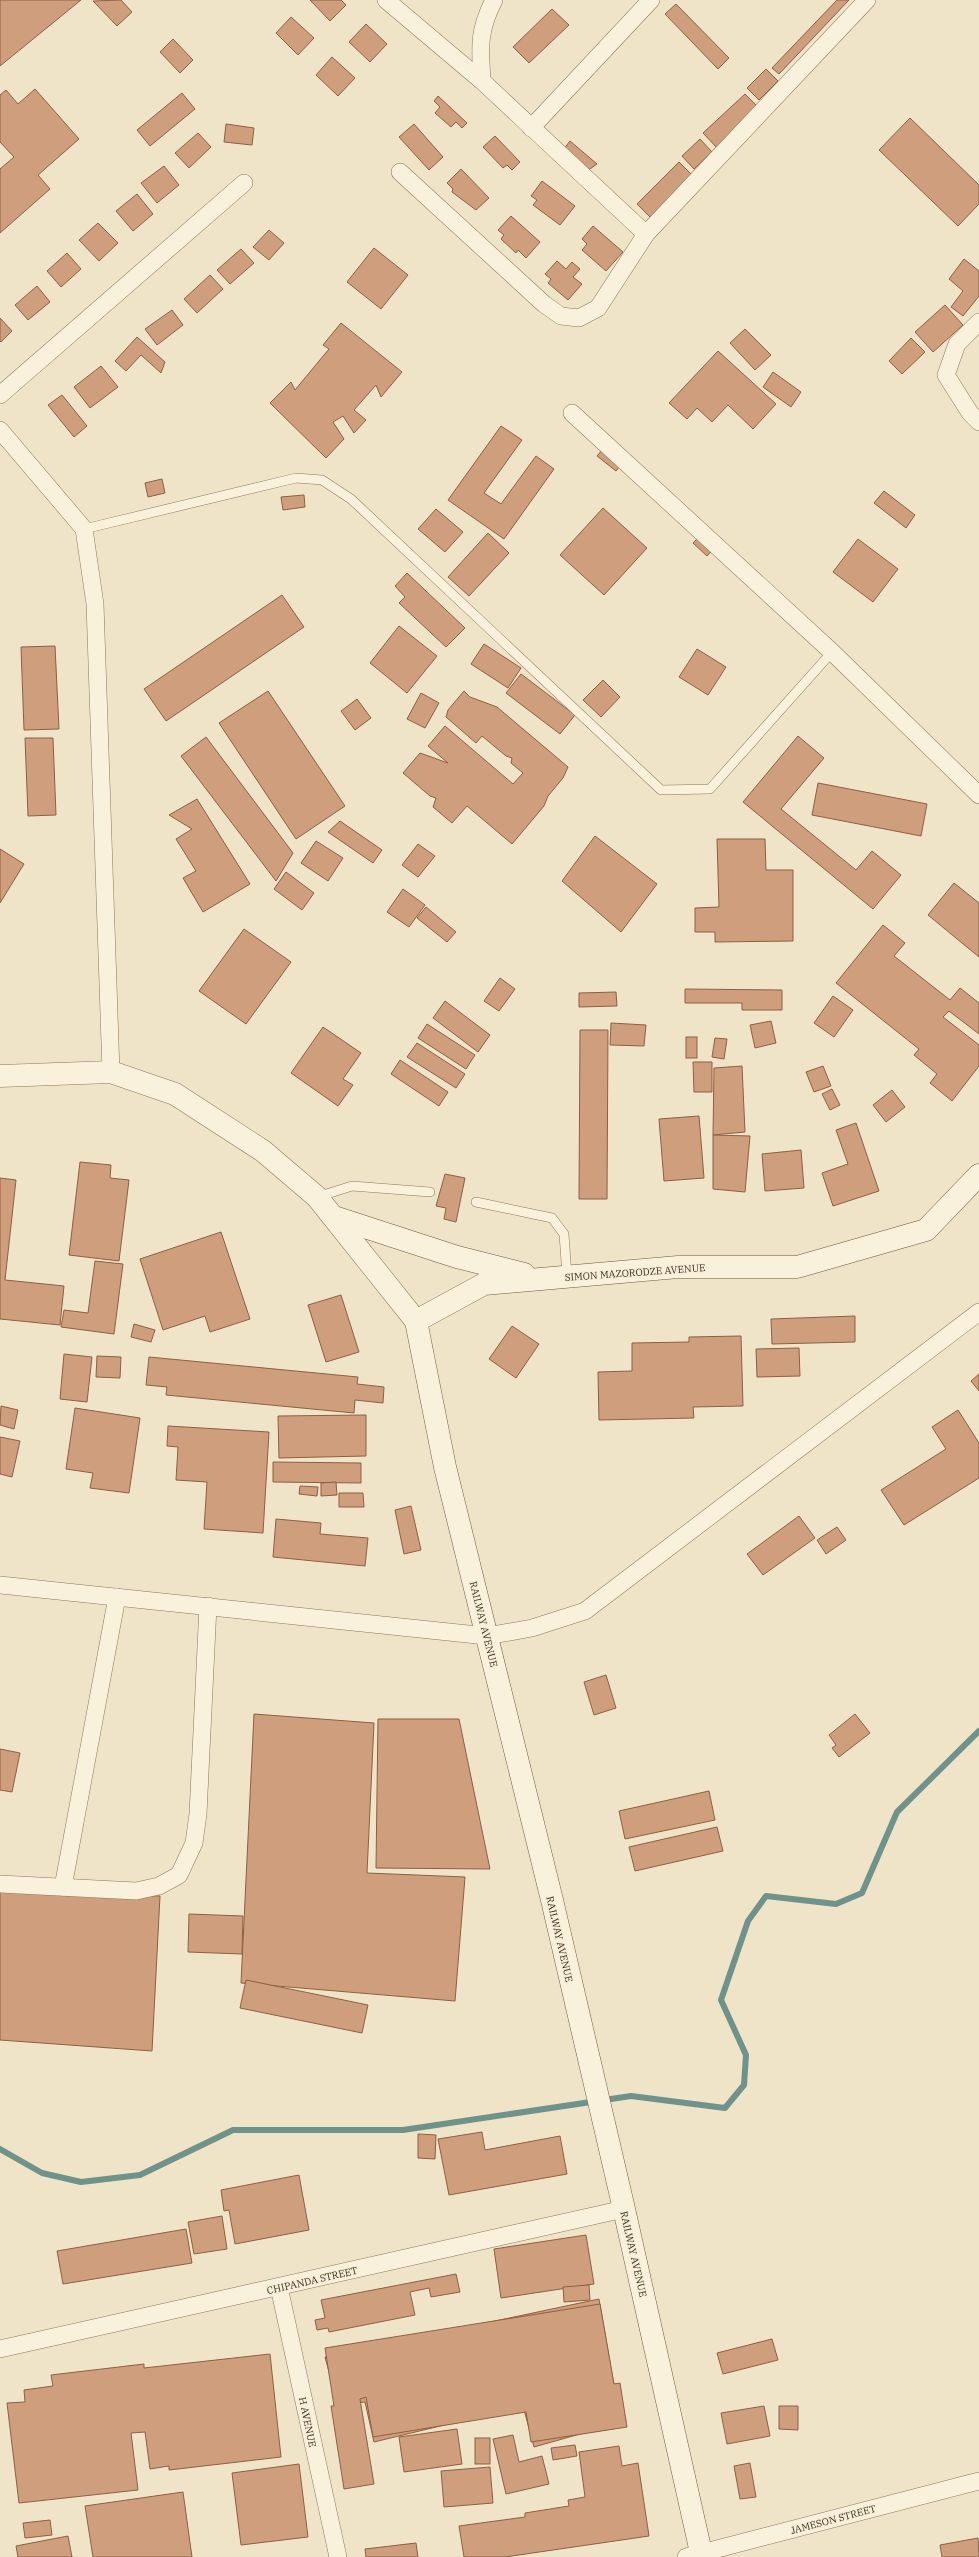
<svg xmlns="http://www.w3.org/2000/svg" width="979" height="2557" viewBox="0 0 979 2557" font-family="'IBM Plex Serif',serif">
<style>
.lines{fill:none;stroke-linecap:round;stroke-linejoin:round}
.stream{stroke:#6f938a;stroke-width:6}
.building{fill:#cf9f7d;stroke:#8d5f41}
.service-casing{stroke:#8d765c;stroke-width:10}
.minor-casing{stroke:#8d765c;stroke-width:18}
.tertiary-casing{stroke:#8d765c;stroke-width:23}
.secondary-casing{stroke:#6f573f;stroke-width:23}
.service{stroke:#faf1dc;stroke-width:9}
.minor{stroke:#faf1dc;stroke-width:17}
.tertiary{stroke:#faf1dc;stroke-width:22}
.secondary{stroke:#faf1dc;stroke-width:22}
.labels{text-anchor:middle;stroke-width:3;stroke-linejoin:round;paint-order:stroke}
.street-label{font-size:10px;fill:#3d2e20;stroke:#f7eed8}
</style>
<rect width="100%" height="100%" fill="#f0e4c8"/>
<g class="lines">
<!-- stream -->
<polyline class="stream" points="0,2149 42,2173 81,2182 140,2175 233,2130 403,2130 631,2096 725,2108 744,2085 746,2055 721,2000 748,1921 766,1896 836,1904 862,1893 897,1812 979,1731"/>
</g>
<!-- building -->
<g class="building">
<polygon points="0,0 81,0 0,66"/>
<polygon points="121,0 132,12 117,26 93,1"/>
<polygon points="310,0 341,0 346,5 330,21"/>
<polygon points="837,0 849,0 779,74 772,68"/>
<polygon points="676,4 729,58 718,69 665,14"/>
<polygon points="552,9 569,25 529,63 513,47"/>
<polygon points="291,17 314,38 298,55 276,33"/>
<polygon points="366,24 387,44 370,62 349,42"/>
<polygon points="173,39 193,60 180,73 160,52"/>
<polygon points="332,57 355,78 338,96 316,75"/>
<polygon points="766,69 778,81 759,100 747,88"/>
<polygon points="35,89 79,139 38,175 50,189 0,233 0,169 14,157 0,142 0,95 6,90 18,104"/>
<polygon points="182,93 195,109 150,146 137,130"/>
<polygon points="745,94 760,109 718,149 703,133"/>
<polygon points="438,96 467,123 462,128 456,122 451,127 435,113 440,107 434,101"/>
<polygon points="910,118 979,185 979,204 958,226 879,150"/>
<polygon points="226,124 254,128 252,145 224,142"/>
<polygon points="414,124 443,157 429,170 399,137"/>
<polygon points="198,133 211,147 189,168 175,153"/>
<polygon points="495,136 520,162 512,170 507,165 503,168 483,147"/>
<polygon points="700,139 712,152 694,169 682,156"/>
<polygon points="570,141 597,164 587,171 563,150"/>
<polygon points="679,162 696,179 654,221 637,204"/>
<polygon points="164,166 179,185 157,203 141,183"/>
<polygon points="461,169 489,198 476,210 452,192 453,189 447,183"/>
<polygon points="542,181 575,206 560,225 533,205 537,200 531,196"/>
<polygon points="137,194 153,214 133,231 116,211"/>
<polygon points="511,216 540,242 526,258 518,250 516,253 501,239 504,235 498,230"/>
<polygon points="98,223 118,243 99,261 79,240"/>
<polygon points="593,226 623,252 606,271 582,250 587,244 582,239"/>
<polygon points="269,230 284,243 269,260 253,247"/>
<polygon points="374,248 408,275 381,309 347,282"/>
<polygon points="241,249 254,263 230,284 217,270"/>
<polygon points="67,253 81,269 61,287 47,271"/>
<polygon points="964,259 979,271 979,296 963,316 951,307 963,291 949,279"/>
<polygon points="557,261 566,269 572,262 580,269 573,277 582,284 568,300 548,283 551,279 545,274"/>
<polygon points="210,275 223,289 197,313 184,299"/>
<polygon points="37,286 50,302 28,320 15,305"/>
<polygon points="945,305 963,325 933,352 915,332"/>
<polygon points="172,310 183,325 157,345 145,329"/>
<polygon points="0,318 12,331 1,342 0,341"/>
<polygon points="341,323 402,372 381,397 376,385 354,410 366,420 354,433 343,416 333,422 344,439 326,458 270,403 291,382 295,390 329,349 323,345"/>
<polygon points="745,329 771,355 755,370 730,343"/>
<polygon points="137,337 165,362 161,373 141,355 126,371 115,361"/>
<polygon points="911,338 925,352 902,374 889,361"/>
<polygon points="718,351 776,404 753,429 728,405 712,422 697,408 687,419 669,403"/>
<polygon points="101,366 118,387 90,408 74,387"/>
<polygon points="773,372 801,392 791,407 763,387"/>
<polygon points="62,395 87,426 74,437 48,405"/>
<polygon points="501,426 522,440 484,493 501,504 536,456 554,469 504,539 448,500"/>
<polygon points="608,443 626,458 616,471 597,456"/>
<polygon points="162,479 165,493 148,497 145,483"/>
<polygon points="884,491 915,515 906,528 874,503"/>
<polygon points="304,495 305,507 283,510 281,497"/>
<polygon points="603,508 647,548 604,595 560,555"/>
<polygon points="436,509 463,532 445,552 418,529"/>
<polygon points="704,532 717,545 707,556 693,543"/>
<polygon points="488,533 509,553 469,596 448,577"/>
<polygon points="858,539 898,569 873,602 833,572"/>
<polygon points="407,573 465,628 446,647 399,603 405,597 395,586"/>
<polygon points="282,595 304,627 166,721 144,689"/>
<polygon points="399,626 437,656 407,693 370,663"/>
<polygon points="484,644 521,668 508,688 471,664"/>
<polygon points="55,646 59,729 24,730 21,647"/>
<polygon points="697,649 726,667 708,695 679,677"/>
<polygon points="521,674 575,715 560,734 506,693"/>
<polygon points="603,680 620,697 601,717 583,700"/>
<polygon points="268,691 345,806 296,839 219,723"/>
<polygon points="464,691 470,697 497,707 568,767 563,778 548,796 544,806 512,844 467,806 452,823 433,807 436,798 430,796 403,773 420,753 448,763 428,746 445,726 513,784 523,773 511,763 512,758 506,756 482,736 476,743 446,717 448,710"/>
<polygon points="421,693 439,703 425,728 407,719"/>
<polygon points="357,699 371,718 355,730 341,711"/>
<polygon points="798,736 824,758 781,809 856,870 872,851 901,875 873,909 743,802"/>
<polygon points="206,737 293,853 276,881 181,756"/>
<polygon points="25,738 53,738 56,815 28,816"/>
<polygon points="818,783 927,804 921,836 812,815"/>
<polygon points="197,799 250,884 203,912 183,878 196,871 176,839 192,829 169,815"/>
<polygon points="340,821 382,850 373,863 328,832"/>
<polygon points="595,836 657,884 621,932 562,881"/>
<polygon points="717,839 765,839 766,870 793,870 793,941 715,942 715,932 695,932 695,908 719,907"/>
<polygon points="316,841 343,858 328,881 301,863"/>
<polygon points="418,844 435,856 418,877 402,865"/>
<polygon points="0,849 24,864 0,903"/>
<polygon points="286,872 314,893 302,910 274,889"/>
<polygon points="954,883 979,903 979,957 928,915"/>
<polygon points="403,889 425,905 409,927 387,912"/>
<polygon points="426,907 456,932 447,942 417,918"/>
<polygon points="883,925 905,943 894,956 950,1000 960,988 979,1003 979,1034 949,1011 943,1017 979,1045 979,1066 952,1101 930,1083 937,1074 914,1055 919,1049 836,983"/>
<polygon points="244,929 291,962 246,1024 199,991"/>
<polygon points="500,978 515,989 499,1011 484,1001"/>
<polygon points="685,989 782,990 782,1010 742,1010 742,1003 685,1003"/>
<polygon points="616,992 617,1006 579,1007 579,993"/>
<polygon points="833,996 853,1010 834,1037 814,1023"/>
<polygon points="445,1001 490,1035 478,1052 433,1018"/>
<polygon points="771,1021 776,1043 755,1048 750,1025"/>
<polygon points="611,1023 646,1025 644,1046 610,1045"/>
<polygon points="427,1024 475,1055 466,1069 418,1038"/>
<polygon points="323,1027 361,1053 343,1079 353,1085 338,1106 291,1073"/>
<polygon points="580,1030 608,1030 607,1199 579,1199"/>
<rect x="686" y="1037" width="11" height="21"/>
<polygon points="715,1038 727,1039 724,1059 712,1057"/>
<polygon points="417,1043 465,1074 456,1088 407,1057"/>
<polygon points="400,1060 448,1092 439,1106 391,1074"/>
<polygon points="693,1062 712,1062 712,1092 694,1092"/>
<polygon points="742,1066 745,1132 713,1135 714,1068"/>
<polygon points="823,1066 831,1086 814,1092 806,1072"/>
<polygon points="832,1089 840,1105 830,1110 822,1094"/>
<polygon points="892,1090 905,1107 886,1122 873,1105"/>
<polygon points="699,1116 704,1178 664,1181 659,1119"/>
<polygon points="856,1123 879,1191 833,1206 822,1173 848,1164 836,1130"/>
<polygon points="713,1135 750,1136 745,1192 713,1189"/>
<polygon points="801,1150 804,1188 765,1191 762,1154"/>
<polygon points="80,1162 111,1165 110,1178 129,1180 119,1261 69,1255"/>
<polygon points="445,1174 465,1178 456,1222 444,1219 446,1208 436,1206"/>
<polygon points="0,1178 16,1180 5,1280 64,1286 60,1325 0,1319"/>
<polygon points="221,1232 250,1319 210,1332 205,1316 163,1330 140,1259"/>
<polygon points="95,1261 123,1264 114,1334 61,1327 64,1310 88,1313"/>
<polygon points="341,1295 359,1352 326,1362 308,1305"/>
<polygon points="855,1316 855,1342 772,1344 771,1319"/>
<polygon points="134,1324 155,1330 151,1342 131,1337"/>
<polygon points="512,1326 539,1344 516,1378 489,1359"/>
<polygon points="741,1336 743,1406 693,1407 694,1418 599,1420 598,1372 632,1371 632,1343 689,1342 689,1337"/>
<polygon points="799,1348 800,1376 757,1377 756,1349"/>
<polygon points="64,1354 92,1357 87,1402 60,1399"/>
<polygon points="97,1356 121,1357 120,1378 96,1377"/>
<polygon points="149,1357 358,1377 357,1384 384,1387 383,1403 355,1400 354,1413 166,1395 167,1387 146,1385"/>
<polygon points="979,1374 979,1391 971,1381"/>
<polygon points="1,1406 18,1410 14,1429 0,1425"/>
<polygon points="75,1408 140,1418 129,1493 90,1488 93,1473 66,1469"/>
<polygon points="958,1410 979,1443 979,1478 904,1525 881,1490 946,1449 932,1427"/>
<polygon points="366,1415 366,1456 279,1458 278,1416"/>
<polygon points="168,1426 269,1432 263,1533 204,1529 207,1482 176,1480 178,1447 167,1446"/>
<polygon points="0,1437 20,1441 12,1477 0,1474"/>
<polygon points="273,1462 361,1463 361,1483 273,1482"/>
<polygon points="336,1482 337,1495 321,1496 321,1483"/>
<polygon points="300,1486 318,1487 317,1496 299,1494"/>
<polygon points="339,1493 363,1493 364,1507 339,1507"/>
<polygon points="411,1506 421,1550 404,1554 395,1510"/>
<polygon points="799,1516 815,1538 763,1575 747,1554"/>
<polygon points="276,1519 321,1523 320,1534 368,1538 365,1566 273,1557"/>
<polygon points="837,1527 846,1540 826,1554 817,1540"/>
<polygon points="606,1675 616,1708 594,1715 584,1682"/>
<polygon points="254,1714 374,1723 367,1873 465,1877 455,2001 241,1983"/>
<polygon points="855,1714 870,1733 839,1757 832,1748 836,1745 829,1735"/>
<polygon points="378,1719 459,1719 490,1869 376,1868"/>
<polygon points="0,1749 20,1753 12,1792 0,1790"/>
<polygon points="709,1791 715,1820 625,1839 619,1811"/>
<polygon points="717,1827 723,1851 635,1871 629,1847"/>
<polygon points="0,1892 160,1896 152,2051 0,2040"/>
<polygon points="189,1914 243,1916 242,1954 188,1952"/>
<polygon points="246,1980 368,2005 362,2033 240,2008"/>
<polygon points="482,2132 485,2150 560,2136 567,2174 449,2195 438,2139"/>
<polygon points="418,2134 436,2135 435,2159 418,2158"/>
<polygon points="299,2175 309,2230 235,2244 229,2210 224,2211 221,2190"/>
<polygon points="222,2216 227,2249 194,2254 188,2222"/>
<polygon points="186,2229 192,2263 63,2284 57,2251"/>
<polygon points="586,2235 594,2284 501,2298 494,2249"/>
<polygon points="456,2274 460,2292 431,2297 429,2288 410,2292 415,2315 329,2332 328,2328 317,2330 315,2320 325,2318 321,2300"/>
<polygon points="589,2285 590,2300 564,2302 563,2287"/>
<polygon points="599,2299 613,2380 626,2421 534,2447 523,2406 374,2442 365,2402 338,2405 325,2357"/>
<polygon points="600,2304 614,2384 620,2383 627,2427 531,2442 526,2412 373,2437 366,2397 360,2399 374,2484 344,2489 331,2406 334,2406 325,2348"/>
<polygon points="772,2339 778,2360 723,2374 717,2353"/>
<polygon points="270,2354 281,2457 169,2470 169,2466 150,2469 145,2432 131,2433 138,2490 19,2503 7,2403 25,2402 24,2390 53,2386 51,2375 144,2364 144,2368"/>
<polygon points="764,2406 770,2436 727,2444 721,2413"/>
<polygon points="779,2406 798,2406 798,2430 779,2429"/>
<polygon points="457,2429 462,2464 404,2472 399,2437"/>
<polygon points="513,2435 519,2462 542,2456 549,2484 506,2494 493,2439"/>
<rect x="475" y="2438" width="15" height="26"/>
<polygon points="575,2445 577,2456 553,2460 551,2448"/>
<polygon points="619,2446 622,2466 638,2463 649,2536 505,2557 464,2557 459,2526 525,2517 525,2513 569,2506 568,2500 585,2497 579,2452"/>
<polygon points="750,2463 756,2497 740,2499 734,2466"/>
<polygon points="299,2464 308,2537 241,2545 232,2473"/>
<polygon points="490,2467 493,2503 444,2507 441,2471"/>
<polygon points="183,2492 192,2557 93,2557 85,2506"/>
<polygon points="50,2520 52,2535 25,2538 23,2523"/>
<polygon points="68,2536 72,2557 18,2557 16,2546"/>
<polygon points="978,2538 979,2557 942,2557 940,2545"/>
<polygon points="416,2543 418,2557 366,2557 365,2549"/>
</g>
<g class="lines">
<defs>
<g id="service">
<polyline points="84,529 296,478 322,480 351,499 661,790 710,789 832,652"/>
<polyline points="317,1197 352,1186 430,1192"/>
<polyline points="476,1202 552,1218 564,1234 567,1276"/>
</g>
<g id="minor">
<polyline points="386,0 482,81 646,234"/>
<path d="M 482,81 C 480,47 478,31 494,0"/>
<polyline points="531,128 651,0"/>
<polyline points="400,172 544,304 561,316 579,318 598,308 646,234 867,0"/>
<polyline points="979,322 957,344 946,375 970,413 979,422"/>
<polyline points="0,395 244,183"/>
<polyline points="572,413 832,652 979,795"/>
<polyline points="0,430 84,529 95,604 111,1072"/>
<polyline points="0,1585 487,1636 532,1628 585,1611 979,1312"/>
<polyline points="0,1884 136,1891 159,1886 179,1875 194,1843 198,1814 208,1606"/>
<polyline points="63,1887 117,1597"/>
<polyline points="279,2287 338,2557"/>
<polyline points="0,2349 624,2209"/>
<polyline points="686,2557 979,2481"/>
</g>
<polyline id="tertiary" points="0,1076 111,1072 175,1094 263,1151 317,1197 416,1321"/>
<g id="secondary">
<polyline points="334,1217 457,1257 524,1274"/>
<polyline points="702,2557 624,2209 552,1900 445,1467 416,1321 484,1284 678,1267 797,1267 926,1230 979,1175"/>
</g>
</defs>
<!-- service casing -->
<use href="#service" class="service-casing"/>
<!-- minor casing -->
<use href="#minor" class="minor-casing"/>
<!-- tertiary casing -->
<use href="#tertiary" class="tertiary-casing"/>
<!-- secondary casing -->
<use href="#secondary" class="secondary-casing"/>
<!-- service -->
<use href="#service" class="service"/>
<!-- minor -->
<use href="#minor" class="minor"/>
<!-- tertiary -->
<use href="#tertiary" class="tertiary"/>
<!-- secondary -->
<use href="#secondary" class="secondary"/>
</g>
<g class="labels">
<!-- street labels -->
<g class="street-label">
<text transform="translate(635 1272) rotate(-4)" y="4">SIMON MAZORODZE AVENUE</text>
<text transform="translate(484 1624) rotate(76)" y="4">RAILWAY AVENUE</text>
<text transform="translate(560 1939) rotate(77)" y="4">RAILWAY AVENUE</text>
<text transform="translate(634 2254) rotate(77)" y="4">RAILWAY AVENUE</text>
<text transform="translate(312 2280) rotate(-13)" y="4">CHIPANDA STREET</text>
<text transform="translate(308 2422) rotate(78)" y="4">H AVENUE</text>
<text transform="translate(833 2519) rotate(-15)" y="4">JAMESON STREET</text>
</g>
</g>
</svg>
